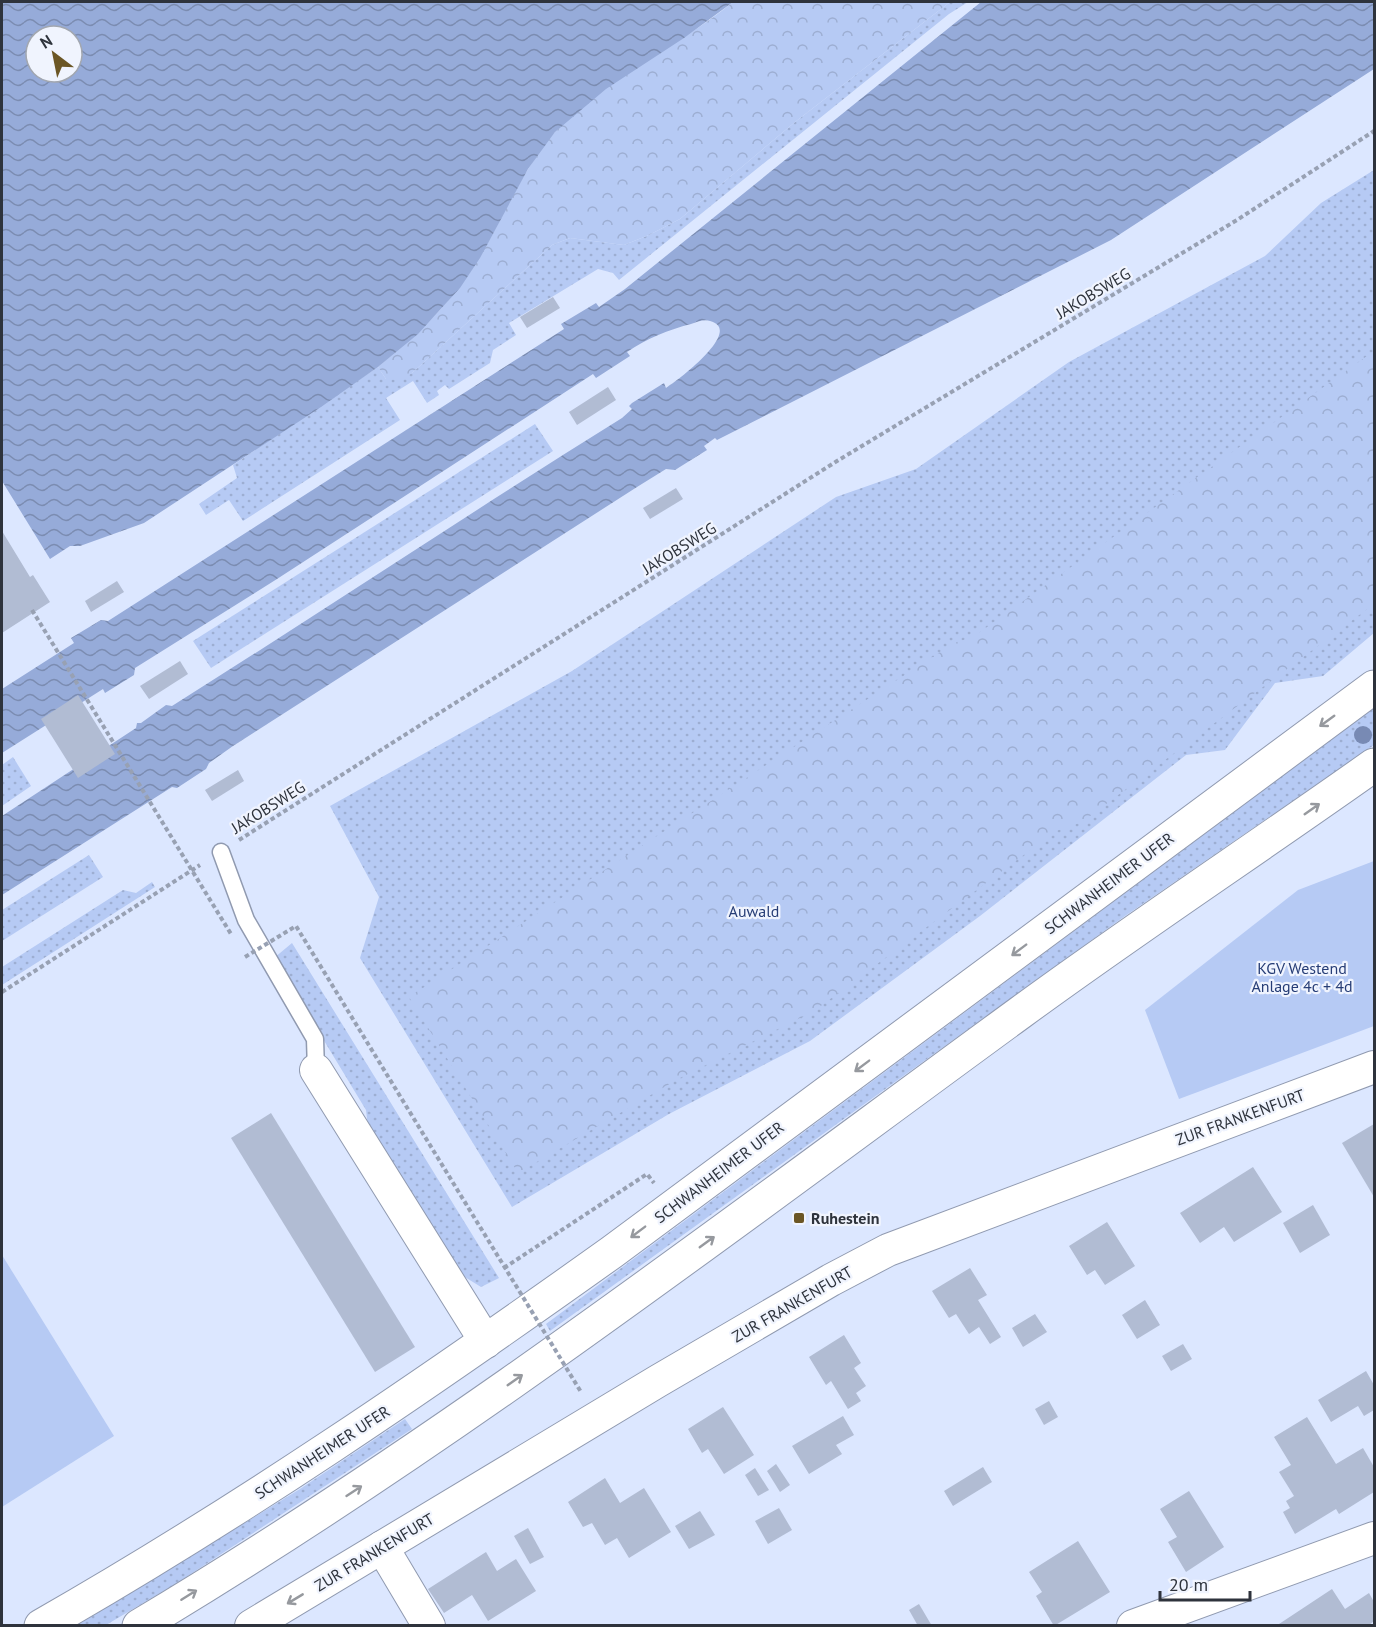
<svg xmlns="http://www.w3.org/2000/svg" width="1376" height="1627" viewBox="0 0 1376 1627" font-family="'PT Sans',sans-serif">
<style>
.grass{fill:url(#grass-dots)}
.forest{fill:url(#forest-crowns)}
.garden{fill:#b6caf4}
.water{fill:url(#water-waves);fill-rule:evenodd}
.building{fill:#b1bcd3}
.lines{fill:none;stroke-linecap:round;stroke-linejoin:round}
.lane-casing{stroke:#909ab0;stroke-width:19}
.street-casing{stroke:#909ab0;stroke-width:34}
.secondary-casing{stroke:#909ab0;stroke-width:35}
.path{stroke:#98a1b3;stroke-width:4;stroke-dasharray:4.5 3;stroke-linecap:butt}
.lane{stroke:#fff;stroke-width:16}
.street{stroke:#fff;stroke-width:32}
.secondary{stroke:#fff;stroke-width:33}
.path-bridge{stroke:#98a1b3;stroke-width:4;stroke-dasharray:4.5 3;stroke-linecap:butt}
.tree{fill:#788ab4}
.oneway{stroke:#96999e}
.poi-dot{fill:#6b5625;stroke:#f0f4fe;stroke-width:2}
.labels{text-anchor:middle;stroke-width:4.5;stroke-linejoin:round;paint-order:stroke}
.street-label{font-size:16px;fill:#2e333c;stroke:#f0f4fe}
.park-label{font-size:16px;fill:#263d76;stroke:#f0f4fe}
.poi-label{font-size:16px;font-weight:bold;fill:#2e333c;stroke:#f0f4fe;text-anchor:start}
</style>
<defs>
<pattern id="grass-dots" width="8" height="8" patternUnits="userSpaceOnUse" patternTransform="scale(1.5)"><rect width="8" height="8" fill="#b6caf4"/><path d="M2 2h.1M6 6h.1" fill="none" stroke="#9daed2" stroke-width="1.8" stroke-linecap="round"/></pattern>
<pattern id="forest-crowns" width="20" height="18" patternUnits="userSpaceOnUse" patternTransform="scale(1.5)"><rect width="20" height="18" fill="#b6caf4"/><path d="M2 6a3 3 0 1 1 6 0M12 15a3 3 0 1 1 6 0" fill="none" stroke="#9daed2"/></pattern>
<pattern id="water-waves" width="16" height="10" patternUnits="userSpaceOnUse" patternTransform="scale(1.5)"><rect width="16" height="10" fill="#96abd9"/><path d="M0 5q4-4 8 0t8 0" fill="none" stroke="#7b8cb1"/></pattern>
</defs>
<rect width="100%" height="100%" fill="#dce7ff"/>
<!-- grass -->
<g class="grass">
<polygon points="950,2 968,2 949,14 619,280 613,273 598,269 509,323 516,335 493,350 490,363 449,389 445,385 437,391 439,395 427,403 413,381 386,398 400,420 243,521 229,500 206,515 199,504 237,478 233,465 378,367 386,379 412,373 552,245 570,238 624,245 649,235 680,219 795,122"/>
<polygon points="1374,170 1374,633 1323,676 1275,683 1225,750 1186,755 980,916 810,1041 669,1114 512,1207 360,958 379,897 330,806 572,671 836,497 916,469 1069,362 1265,256 1321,203"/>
<polygon points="535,424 553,451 211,668 193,641"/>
<polygon points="1374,708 1374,745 1125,916 550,1331 546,1324"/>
<polygon points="13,757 31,786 2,806 2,765"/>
<polygon points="89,855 103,877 2,941 2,910"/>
<polygon points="152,882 155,887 2,985 2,967 123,890 136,893"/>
<polygon points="292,943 499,1278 481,1287 447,1266 371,1153 366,1110 274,958"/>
<polygon points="405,1419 412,1429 177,1583 106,1625 76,1626 300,1489"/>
</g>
<!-- forest -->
<g class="forest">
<path d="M 733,2 L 950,2 L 795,122 L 680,219 L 649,235 L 624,245 L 570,238 L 552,245 L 412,373 L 401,380 L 386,379 L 378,367 C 418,334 453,302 479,258 C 504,217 522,170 554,133 C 604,78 676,49 733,2 Z"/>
<polygon points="1374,351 1374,604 1082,822 1056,831 814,1011 678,1079 518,1173 409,997 954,643 973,637"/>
</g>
<!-- garden -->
<g class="garden">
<polygon points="1374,861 1374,1026 1179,1099 1145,1010 1298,890"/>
<polygon points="2,1255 114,1436 2,1507"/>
</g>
<!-- water -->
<g class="water">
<path d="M 2,2 L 733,2 L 684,38 L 606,89 L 555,132 L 528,169 L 480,258 L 460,288 L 418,334 L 378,367 L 321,407 L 144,523 L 80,546 L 70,546 L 50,559 L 2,481 ZM 36,36 L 72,36 L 72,72 L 36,72 Z"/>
<path d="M 981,2 L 1374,2 L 1374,69 L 1111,240 L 717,440 L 715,438 L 704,446 L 707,450 L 675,470 L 666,469 L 637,487 L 233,746 L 209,763 L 206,769 L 177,788 L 172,787 L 2,895 L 2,816 L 136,728 L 137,723 L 141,723 L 166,705 L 172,706 C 323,611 471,512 622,418 L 632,409 L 629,406 L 632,403 L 664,383 L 666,388 C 676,382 745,330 710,321 C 704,319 697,322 691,324 C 668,330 648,338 627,352 L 630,356 L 596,378 L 593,374 L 277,579 L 135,668 L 134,675 L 105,693 L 103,689 L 2,753 L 2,689 L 74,643 L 71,638 L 101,620 L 108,621 L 564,329 L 561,324 L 596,303 L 599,307 L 625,289 Z"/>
</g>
<!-- building -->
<g class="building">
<polygon points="553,297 560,308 527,328 520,317"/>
<polygon points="608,387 616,400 577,425 569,412"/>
<polygon points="676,488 683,499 650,519 643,508"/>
<polygon points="2,531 30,577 33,575 50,602 2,633"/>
<polygon points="117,581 124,592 91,612 85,601"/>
<polygon points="180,661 188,674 149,699 140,686"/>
<polygon points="78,695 115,754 78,778 41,719"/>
<polygon points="238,770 244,781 212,801 205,790"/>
<polygon points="271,1113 415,1347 375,1372 231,1138"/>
<polygon points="1374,1124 1374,1197 1342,1143"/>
<polygon points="1253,1167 1282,1212 1234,1242 1224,1227 1200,1243 1180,1213"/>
<polygon points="1313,1205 1330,1235 1300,1253 1283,1223"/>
<polygon points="1107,1222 1135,1266 1105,1285 1095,1270 1087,1275 1069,1246"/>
<polygon points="970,1268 987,1295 978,1300 1001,1337 990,1344 979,1327 969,1334 956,1314 949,1318 932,1291"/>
<polygon points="1145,1300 1160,1325 1137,1339 1122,1315"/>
<polygon points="1035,1314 1047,1332 1023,1347 1012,1328"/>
<polygon points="844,1335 861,1363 854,1368 866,1386 856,1393 861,1401 848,1409 831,1381 826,1385 809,1357"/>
<polygon points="1183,1344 1192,1359 1171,1371 1162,1356"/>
<polygon points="1366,1371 1374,1385 1374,1410 1364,1416 1358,1406 1331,1422 1318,1400"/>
<polygon points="1049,1401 1058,1417 1044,1425 1035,1409"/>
<polygon points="723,1407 754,1455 724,1474 708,1449 702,1453 688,1429"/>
<polygon points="843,1416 854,1435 836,1445 842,1454 809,1474 792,1446"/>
<polygon points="1307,1417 1336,1464 1363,1448 1374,1467 1374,1492 1339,1514 1336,1509 1295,1534 1283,1512 1290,1508 1286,1501 1294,1496 1279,1472 1291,1465 1274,1437"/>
<polygon points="776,1464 790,1485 780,1492 767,1471"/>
<polygon points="983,1467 992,1482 953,1506 944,1491"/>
<polygon points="755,1468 769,1490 758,1496 745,1475"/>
<polygon points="605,1478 620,1503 644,1488 671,1532 629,1558 617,1538 605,1545 592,1523 583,1527 568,1502"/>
<polygon points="1189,1491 1224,1547 1186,1572 1168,1542 1177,1537 1160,1509"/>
<polygon points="779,1508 792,1530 768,1544 755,1521"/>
<polygon points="700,1511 715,1535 689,1549 675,1526"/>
<polygon points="528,1528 544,1557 530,1564 514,1536"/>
<polygon points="1078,1541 1110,1592 1054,1626 1036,1596 1042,1592 1029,1572"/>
<polygon points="486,1552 497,1571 516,1559 536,1591 488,1621 472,1595 444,1613 428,1589"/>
<polygon points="1332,1589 1345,1609 1369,1593 1374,1602 1374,1621 1368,1626 1276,1626"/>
<polygon points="919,1604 932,1626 918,1626 909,1610"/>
</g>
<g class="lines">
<defs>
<polyline id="lane" points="221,852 246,920 315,1039 316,1070"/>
<g id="street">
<polyline points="316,1070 486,1342"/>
<polyline points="382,1547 429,1626"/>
<polyline points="251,1626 658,1381 831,1280 888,1250 1374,1067"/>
<polyline points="1133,1626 1374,1538"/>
</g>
<g id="secondary">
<path d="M 41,1626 C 239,1513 427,1384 612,1252 L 1374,687"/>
<path d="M 139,1626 C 447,1442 732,1223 1021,1012 C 1137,927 1257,848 1374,765"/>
</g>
</defs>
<!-- lane casing -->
<use href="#lane" class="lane-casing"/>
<!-- street casing -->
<use href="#street" class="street-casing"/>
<!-- secondary casing -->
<use href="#secondary" class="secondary-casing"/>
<!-- path -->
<g class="path">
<polyline points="239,840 837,461 1237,220 1374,131"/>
<polyline points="2,992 200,865"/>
<polyline points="504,1268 647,1174 654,1183"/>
</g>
<!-- lane -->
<use href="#lane" class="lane"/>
<!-- street -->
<use href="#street" class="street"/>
<!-- secondary -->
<use href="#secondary" class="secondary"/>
<!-- path-bridge -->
<g class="path-bridge">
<polyline points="32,610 231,934"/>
<polyline points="245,957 296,926 581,1392"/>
</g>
</g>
<!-- trees -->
<circle class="tree" cx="1363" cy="735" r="9"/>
<!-- one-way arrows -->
<defs><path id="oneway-shaft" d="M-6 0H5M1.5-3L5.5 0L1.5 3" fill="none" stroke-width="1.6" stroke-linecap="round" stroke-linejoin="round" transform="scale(1.5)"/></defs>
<g class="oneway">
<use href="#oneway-shaft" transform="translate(1327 721) rotate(144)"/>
<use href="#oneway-shaft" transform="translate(1312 809) rotate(-35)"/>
<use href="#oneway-shaft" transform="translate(1019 950) rotate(143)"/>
<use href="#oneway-shaft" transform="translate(862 1066) rotate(143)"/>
<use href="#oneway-shaft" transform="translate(638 1232) rotate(143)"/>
<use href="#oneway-shaft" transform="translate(707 1242) rotate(-36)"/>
<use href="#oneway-shaft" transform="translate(515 1380) rotate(-35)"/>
<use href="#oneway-shaft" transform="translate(354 1491) rotate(-33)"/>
<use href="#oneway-shaft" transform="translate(189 1595) rotate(-32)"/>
<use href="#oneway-shaft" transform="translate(295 1599) rotate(149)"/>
</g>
<!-- markers -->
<rect class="poi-dot" x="793" y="1212" width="12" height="12" rx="3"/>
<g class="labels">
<!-- street labels -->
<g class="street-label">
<text transform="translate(1093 293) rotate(-31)" y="6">JAKOBSWEG</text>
<text transform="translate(679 548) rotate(-32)" y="6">JAKOBSWEG</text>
<text transform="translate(268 807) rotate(-32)" y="6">JAKOBSWEG</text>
<text transform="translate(1109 883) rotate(-37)" y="6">SCHWANHEIMER UFER</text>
<text transform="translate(1240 1117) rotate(-20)" y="6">ZUR FRANKENFURT</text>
<text transform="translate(719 1172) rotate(-37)" y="6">SCHWANHEIMER UFER</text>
<text transform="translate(792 1304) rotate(-30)" y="6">ZUR FRANKENFURT</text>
<text transform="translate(322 1452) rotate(-33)" y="6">SCHWANHEIMER UFER</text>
<text transform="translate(374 1552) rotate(-31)" y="6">ZUR FRANKENFURT</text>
</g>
<!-- park labels -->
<g class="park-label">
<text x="754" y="917">Auwald</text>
<text x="1302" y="974">KGV Westend<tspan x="1302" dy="18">Anlage 4c + 4d</tspan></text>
</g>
<!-- poi labels -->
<g class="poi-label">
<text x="811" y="1224">Ruhestein</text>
</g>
</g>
<!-- border -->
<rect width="1376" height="1627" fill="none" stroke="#2e333c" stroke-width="6"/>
<!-- north arrow -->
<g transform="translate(54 54) rotate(328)"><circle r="28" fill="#f0f4fe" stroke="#a2a7b0" stroke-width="1.5"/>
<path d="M0-4.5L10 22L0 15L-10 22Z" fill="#6b5625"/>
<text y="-9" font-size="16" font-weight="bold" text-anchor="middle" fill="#2e333c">N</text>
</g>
<!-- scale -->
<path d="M1160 1591v9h90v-9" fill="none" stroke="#2e333c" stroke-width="3"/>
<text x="1169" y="1591" font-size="18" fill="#2e333c" stroke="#f0f4fe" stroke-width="4.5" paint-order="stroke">20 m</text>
</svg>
